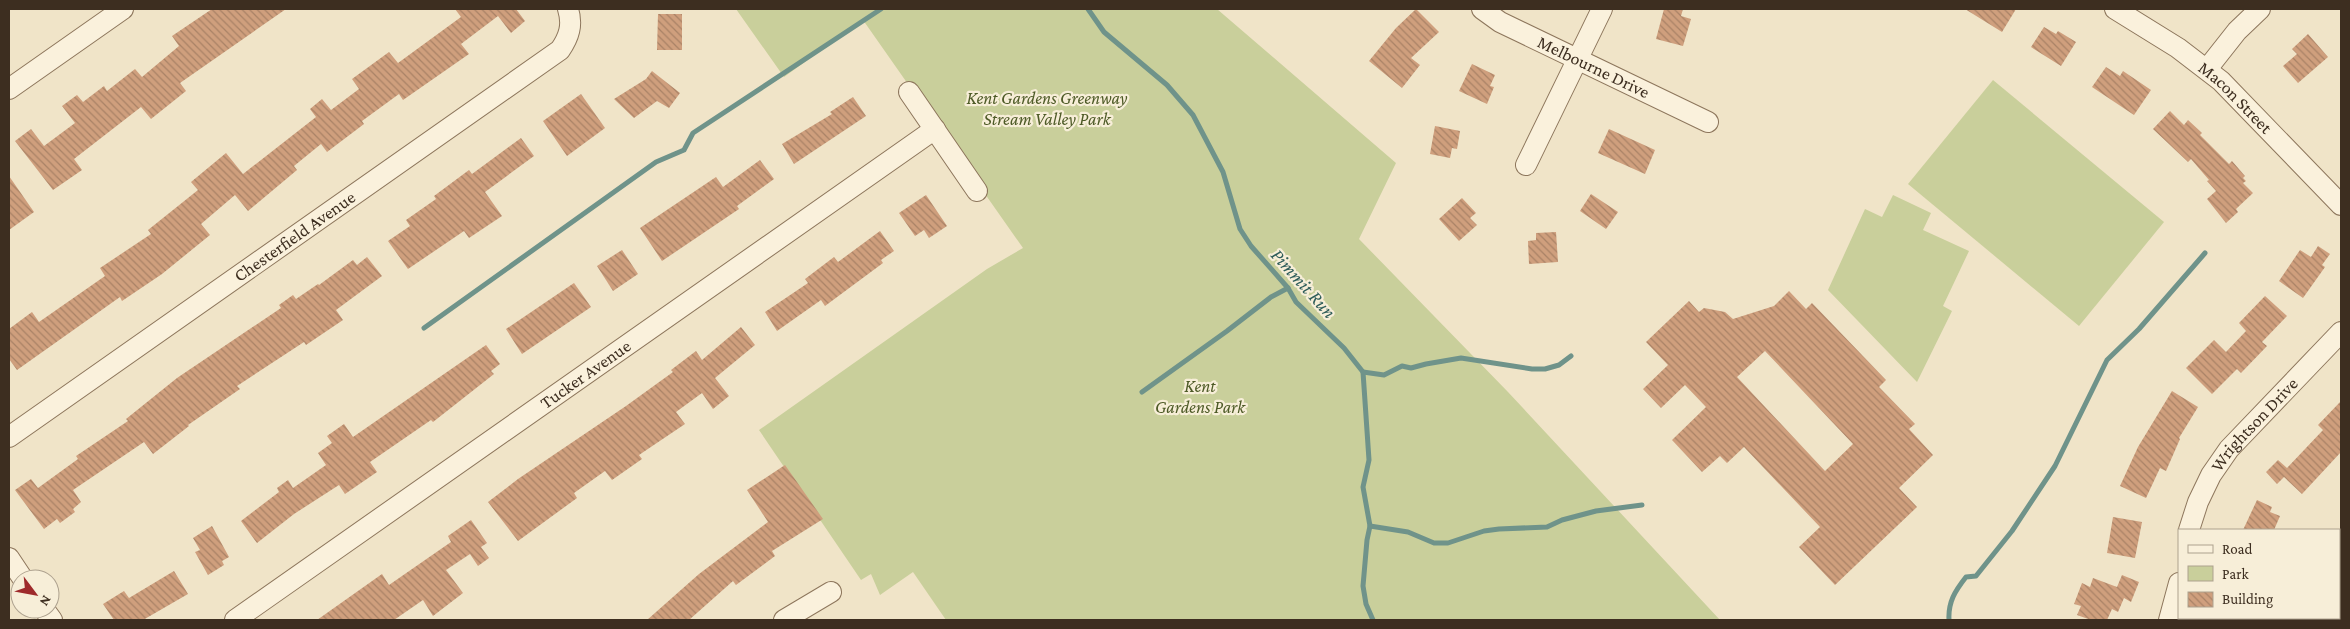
<svg xmlns="http://www.w3.org/2000/svg" width="2350" height="629" viewBox="0 0 2350 629" font-family="'Crimson Pro',serif">
<style>
.park{fill:#c9cf9b}
.lines{fill:none;stroke-linecap:round;stroke-linejoin:round}
.stream{stroke:#6f938a;stroke-width:5}
.building{fill:url(#building-back-hatch);fill-rule:evenodd}
.minor-casing{stroke:#8d765c;stroke-width:22}
.minor{stroke:#faf1dc;stroke-width:20}
.labels{text-anchor:middle;stroke-width:4.5;stroke-linejoin:round;paint-order:stroke}
.street-label{font-size:18px;fill:#3d2e20;stroke:#f7eed8}
.park-label{font-size:18px;font-style:italic;fill:#4d5a26;stroke:#f7eed8}
.water-label{font-size:19px;font-style:italic;fill:#2f5d5a;stroke:#f7eed8}
</style>
<defs>
<pattern id="building-back-hatch" width="6" height="6" patternUnits="userSpaceOnUse" patternTransform="scale(1.25)"><rect width="6" height="6" fill="#cf9f7d"/><path d="M-1 5l2 2M0 0l6 6M5-1l2 2" fill="none" stroke="#a98266"/></pattern>
</defs>
<rect width="100%" height="100%" fill="#f0e4c8"/>
<!-- park -->
<g class="park">
<polygon points="736,9 1217,9 1396,163 1359,239 1508,392 1720,620 946,620 913,572 880,595 871,574 861,580 759,430 987,269 1023,248 863,20 784,77"/>
<polygon points="1993,80 2164,222 2079,326 1908,184"/>
<polygon points="1893,195 1931,213 1923,230 1969,251 1943,306 1952,311 1917,382 1828,290 1865,209 1882,217"/>
</g>
<g class="lines">
<!-- stream -->
<g class="stream">
<polyline points="1088,9 1104,32 1167,85 1193,115 1223,172 1240,229 1251,246 1288,288 1296,302 1344,348 1363,372 1369,460 1363,487 1370,526 1367,540 1363,586 1366,604 1373,620"/>
<polyline points="424,328 656,162 684,150 693,133 881,9"/>
<polyline points="1363,372 1384,375 1402,366 1411,368 1426,364 1461,358 1532,369 1545,369 1559,365 1571,356"/>
<polyline points="1142,392 1227,331 1271,297 1288,288"/>
<polyline points="1370,526 1408,532 1434,543 1448,543 1484,531 1499,529 1547,527 1562,520 1596,511 1642,505"/>
<path d="M 1949,620 C 1948,602 1955,591 1966,577 L 1976,576 L 2012,531 L 2055,466 L 2107,360 L 2139,329 L 2205,253"/>
</g>
</g>
<!-- building -->
<g class="building">
<polygon points="212,9 286,9 180,83 186,91 151,119 141,107 74,159 82,170 53,190 15,141 31,129 44,146 75,123 62,106 77,95 83,102 104,86 107,91 135,69 142,77 179,46 172,36"/>
<polygon points="455,9 516,9 525,21 511,33 498,16 461,44 469,54 403,100 399,94 362,121 364,124 327,152 321,144 294,166 297,170 248,211 235,195 201,224 210,235 162,274 122,301 120,297 17,370 9,359 9,329 32,312 39,322 105,276 100,268 151,234 148,230 198,190 191,182 226,153 243,174 316,117 310,109 322,99 331,110 359,89 352,79 389,52 398,63 461,17"/>
<polygon points="1416,9 1439,32 1411,58 1420,65 1402,88 1369,61 1396,28"/>
<polygon points="1664,9 1683,9 1681,16 1691,19 1683,46 1656,39"/>
<polygon points="1965,9 2016,9 2002,32"/>
<polygon points="658,14 682,14 682,50 657,50"/>
<polygon points="2044,27 2056,34 2058,31 2076,42 2061,66 2031,47"/>
<polygon points="2308,34 2328,57 2298,83 2283,66 2297,54 2292,49"/>
<polygon points="1472,64 1495,75 1490,86 1494,87 1487,104 1459,91"/>
<polygon points="2106,67 2120,76 2123,71 2151,90 2134,115 2092,87"/>
<polygon points="652,71 680,93 669,108 657,101 634,118 614,99 646,79"/>
<polygon points="581,94 605,128 567,156 543,121"/>
<polygon points="853,97 866,116 794,164 782,144 832,114 830,112"/>
<polygon points="2170,111 2184,125 2188,120 2202,133 2200,135 2229,164 2232,161 2245,176 2243,178 2246,181 2243,183 2253,193 2236,209 2238,212 2226,223 2207,199 2216,191 2207,181 2209,180 2191,159 2188,162 2153,129"/>
<polygon points="1435,126 1460,131 1457,149 1452,148 1450,158 1430,154"/>
<polygon points="1609,129 1655,150 1645,174 1598,153"/>
<polygon points="521,138 534,156 485,192 502,216 469,238 464,231 408,269 388,241 410,226 406,220 436,199 434,196 469,170 472,174"/>
<polygon points="760,160 774,179 737,206 739,209 662,261 640,228 716,177 723,187"/>
<polygon points="9,176 34,212 9,230"/>
<polygon points="1591,194 1618,212 1606,229 1580,211"/>
<polygon points="926,195 947,226 929,238 924,230 915,236 899,213"/>
<polygon points="1462,198 1476,213 1470,218 1477,225 1459,241 1439,219"/>
<polygon points="880,231 894,251 881,260 883,263 825,306 821,300 777,331 765,312 808,283 805,279 834,257 838,262"/>
<polygon points="1556,232 1558,262 1529,264 1528,241 1536,240 1536,233"/>
<polygon points="2318,246 2330,254 2322,265 2325,267 2303,298 2279,281 2300,250 2311,257"/>
<polygon points="622,250 638,274 613,291 597,266"/>
<polygon points="367,257 382,276 336,310 343,320 306,345 304,342 237,386 240,389 188,425 189,426 153,454 144,442 73,490 81,502 73,509 75,512 60,523 57,519 44,529 15,490 31,479 38,488 78,459 76,456 128,421 126,419 177,378 281,308 279,305 293,295 296,299 318,284 319,285 353,260 357,265"/>
<polygon points="574,283 591,307 522,354 506,329"/>
<path d="M 1789,291 L 1806,309 L 1812,303 L 1886,380 L 1879,387 L 1915,424 L 1909,429 L 1933,455 L 1899,488 L 1917,507 L 1835,585 L 1799,547 L 1820,527 L 1744,447 L 1727,463 L 1720,456 L 1702,472 L 1672,440 L 1706,407 L 1685,385 L 1661,408 L 1643,389 L 1668,365 L 1646,342 L 1689,301 L 1699,312 L 1704,308 L 1725,312 L 1733,319 L 1774,306 ZM 1765,351 L 1853,444 L 1825,471 L 1737,377 Z"/>
<polygon points="2265,296 2287,316 2262,342 2267,346 2241,373 2237,369 2212,394 2186,368 2214,340 2226,352 2246,331 2239,323"/>
<polygon points="741,327 755,345 715,378 729,396 713,409 702,393 676,412 685,424 639,455 642,459 612,480 605,471 574,493 577,498 518,541 488,502 518,479 626,406 673,372 671,370 696,351 702,360"/>
<polygon points="486,345 500,364 491,371 494,374 433,422 431,420 370,462 377,472 345,494 339,485 294,514 257,543 241,521 279,492 277,488 288,480 293,488 326,465 318,453 332,443 327,436 344,424 353,437"/>
<polygon points="2172,391 2198,407 2179,438 2180,439 2166,471 2160,468 2146,498 2120,486 2138,447"/>
<polygon points="2341,401 2341,452 2302,494 2284,477 2277,484 2266,472 2278,460 2287,468 2323,430 2318,425"/>
<polygon points="785,465 823,519 772,551 775,556 736,585 733,581 689,620 647,620 699,574 768,522 747,490"/>
<polygon points="2257,500 2272,507 2270,512 2280,516 2274,530 2243,530"/>
<polygon points="2113,517 2142,522 2135,558 2107,553"/>
<polygon points="471,520 487,543 481,547 489,558 478,566 470,554 446,570 463,593 433,616 423,600 394,620 317,620 382,574 389,585 451,542 448,536"/>
<polygon points="212,526 229,557 222,561 224,565 208,575 195,552 200,550 193,538"/>
<polygon points="174,571 188,594 143,620 114,620 103,604 124,591 129,598"/>
<polygon points="2122,575 2139,582 2131,602 2124,598 2118,612 2112,609 2107,620 2091,620 2077,615 2081,606 2074,604 2082,583 2090,587 2093,578 2117,587"/>
</g>
<g class="lines">
<defs>
<g id="minor">
<path id="s1" d="M 1482,9 L 1500,22 L 1708,122"/>
<path id="s2" d="M 2115,9 L 2178,48 L 2221,81 L 2341,205"/>
<polyline points="2207,69 2237,31 2260,9"/>
<polyline points="9,89 123,9"/>
<polyline points="909,92 977,191"/>
<polyline points="1526,165 1602,9"/>
<path id="s3" d="M 9,437 L 560,50 C 569,37 573,25 568,9"/>
<path id="s4" d="M 2189,530 L 2198,502 L 2211,475 L 2229,449 L 2341,332"/>
<polyline points="9,558 23,579"/>
<polyline points="44,609 52,620"/>
<path id="s5" d="M 235,620 L 935,129"/>
<polyline points="784,620 831,592"/>
<polyline points="2169,620 2179,583"/>
</g>
</defs>
<!-- minor casing -->
<use href="#minor" class="minor-casing"/>
<!-- minor -->
<use href="#minor" class="minor"/>
</g>
<g class="labels">
<!-- street labels -->
<g class="street-label">
<text dy="6" stroke="none"><textPath href="#s1" startOffset="126">Melbourne Drive</textPath></text>
<text dy="6" stroke="none"><textPath href="#s2" startOffset="150">Macon Street</textPath></text>
<text dy="6" stroke="none"><textPath href="#s3" startOffset="349">Chesterfield Avenue</textPath></text>
<text dy="6" stroke="none"><textPath href="#s5" startOffset="428">Tucker Avenue</textPath></text>
<text dy="6" stroke="none"><textPath href="#s4" startOffset="126">Wrightson Drive</textPath></text>
</g>
<!-- park labels -->
<g class="park-label">
<text x="1047" y="104">Kent Gardens Greenway<tspan x="1047" dy="21">Stream Valley Park</tspan></text>
<text x="1200" y="392">Kent<tspan x="1200" dy="21">Gardens Park</tspan></text>
</g>
<!-- water labels -->
<g class="water-label">
<text transform="translate(1304 283) rotate(48)" y="7">Pimmit Run</text>
</g>
</g>
<!-- border -->
<rect width="2350" height="629" fill="none" stroke="#3d2e20" stroke-width="20"/>
<!-- legend -->
<rect x="2178" y="529" width="162" height="90" fill="#f7eed8" stroke="#ada18e"/>
<rect x="2188" y="545" width="25" height="8" fill="#faf1dc" stroke="#ada18e"/>
<text x="2222" y="554" font-size="15" fill="#3d2e20">Road</text>
<rect x="2188" y="566" width="25" height="15" fill="#c9cf9b" stroke="#ada18e"/>
<text x="2222" y="579" font-size="15" fill="#3d2e20">Park</text>
<rect x="2188" y="592" width="25" height="15" fill="url(#building-back-hatch)" stroke="#ada18e"/>
<text x="2222" y="604" font-size="15" fill="#3d2e20">Building</text>
<!-- north arrow -->
<g transform="translate(35 594) rotate(122)"><circle r="24" fill="#f7eed8" stroke="#ada18e"/>
<path d="M0-4L9 19L0 12L-9 19Z" fill="#9e2a2b"/>
<text y="-8" font-size="14" font-weight="bold" text-anchor="middle" fill="#3d2e20">N</text>
</g>
</svg>
